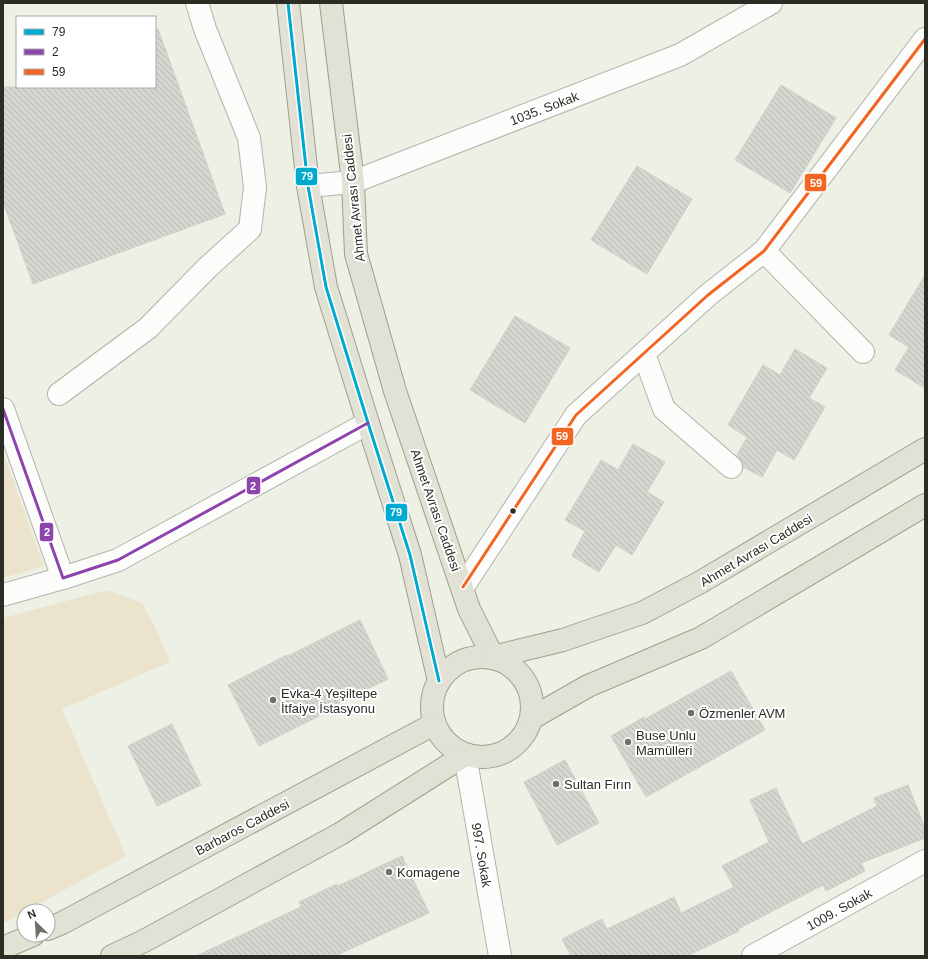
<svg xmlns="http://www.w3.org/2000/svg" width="928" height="959" viewBox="0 0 928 959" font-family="Arial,sans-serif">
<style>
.green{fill:#ece3cd}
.building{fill:url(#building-back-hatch);stroke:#cdd0c7}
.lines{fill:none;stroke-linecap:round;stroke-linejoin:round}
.minor-casing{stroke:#b1b4ab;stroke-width:24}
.major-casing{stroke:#9f9f8a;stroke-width:24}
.minor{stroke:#fcfdfb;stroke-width:22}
.major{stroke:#e2e1d6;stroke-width:22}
.bus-1-casing{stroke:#fff;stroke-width:6}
.bus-2-casing{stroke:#fff;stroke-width:6}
.bus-3-casing{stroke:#fff;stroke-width:6}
.bus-1{stroke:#00a9ce;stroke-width:3}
.bus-2{stroke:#8e44ad;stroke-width:3}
.bus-3{stroke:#f26522;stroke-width:3}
.bus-dot{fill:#2b2d25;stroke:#fff;stroke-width:1.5}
.poi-dot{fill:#6f7168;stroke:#fff;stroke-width:1.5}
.labels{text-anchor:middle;stroke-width:4;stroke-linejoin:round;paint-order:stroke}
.street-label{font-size:13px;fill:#2b2d25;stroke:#fff}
.poi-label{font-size:13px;fill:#2b2d25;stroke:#fff;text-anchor:start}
.line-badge{stroke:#fff;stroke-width:1.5}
.badge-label{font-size:11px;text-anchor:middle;font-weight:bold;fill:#fff}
</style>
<defs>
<pattern id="building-back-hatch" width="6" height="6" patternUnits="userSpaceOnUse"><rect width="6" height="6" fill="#d3d7cf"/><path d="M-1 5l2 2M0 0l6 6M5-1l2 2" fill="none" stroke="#b5b9b2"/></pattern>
</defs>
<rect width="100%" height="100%" fill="#edf0e4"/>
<!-- green -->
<g class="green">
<polygon points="3,452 44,566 3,578"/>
<polygon points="107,590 142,603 154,625 170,662 62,709 126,856 26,911 24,911 24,912 3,924 3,618"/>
</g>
<!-- building -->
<g class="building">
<polygon points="158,29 225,214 33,284 3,202 3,87 155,87 155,30"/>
<polygon points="781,85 836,118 790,193 735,160"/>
<polygon points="637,166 692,199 647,274 591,240"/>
<polygon points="925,275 925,388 895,370 909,347 889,335"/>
<polygon points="515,316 570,348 525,423 470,390"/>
<polygon points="795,349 827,368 809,398 825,407 794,460 777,450 762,477 743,467 743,463 737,455 747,437 728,425 763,365 780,375"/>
<polygon points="633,444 665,462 647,492 664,502 632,555 616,545 599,572 572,556 585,531 565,520 601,460 618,470"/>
<polygon points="360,620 388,679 318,713 319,716 259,746 228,685 287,655 288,656"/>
<polygon points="731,671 765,730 646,797 611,736 644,717 645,719"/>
<polygon points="172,724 201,785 157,806 128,746"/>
<polygon points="565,760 599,823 557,845 524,782"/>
<polygon points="908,785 925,828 925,838 861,863 865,871 826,891 823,885 738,929 739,931 687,956 571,956 562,939 602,919 607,929 674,897 681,913 734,887 722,866 769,842 750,800 776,788 802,844 877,806 874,798"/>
<polygon points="402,856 429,913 335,956 196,956 301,907 299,902 337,884 338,886"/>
</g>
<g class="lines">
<defs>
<g id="minor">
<polyline points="308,186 353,182 680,55 771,3"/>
<polyline points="764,251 863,352"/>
<polyline points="644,354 664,409 731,467"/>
<polyline points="59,394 148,328 207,268 250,229 255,187 249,138 205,29 197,3"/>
<polyline points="3,409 63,578 118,560 368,423"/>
<polyline points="463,587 576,415 708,295 764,251 925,39"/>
<polyline points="3,595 63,578"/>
<polyline points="465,755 500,956"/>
<polyline points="753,956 925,861"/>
</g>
<g id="major">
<polyline points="288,3 308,186 326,287 368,423 410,555 439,681"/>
<polyline points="331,3 353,182 356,254 395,391 469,609 493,657"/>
<circle cx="482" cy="707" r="50"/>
<polyline points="493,657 563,640 642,613 699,583 925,449"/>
<polyline points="532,718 588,686 701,638 925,505"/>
<polyline points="48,929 62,923 434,724"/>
<polyline points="3,948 33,935"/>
<polyline points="112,956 144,941 340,834 465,755"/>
</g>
</defs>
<!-- minor casing -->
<use href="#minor" class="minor-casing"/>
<!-- major casing -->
<use href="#major" class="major-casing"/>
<!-- minor -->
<use href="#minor" class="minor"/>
<!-- major -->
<use href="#major" class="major"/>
<defs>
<polyline id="bus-1" points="288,3 308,186 326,287 368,423 410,555 439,681"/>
<polyline id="bus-2" points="3,409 63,578 118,560 368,423"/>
<polyline id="bus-3" points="463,587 576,415 708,295 764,251 925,39"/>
</defs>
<!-- bus-1 casing -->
<use href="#bus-1" class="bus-1-casing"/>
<!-- bus-2 casing -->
<use href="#bus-2" class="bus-2-casing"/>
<!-- bus-3 casing -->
<use href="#bus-3" class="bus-3-casing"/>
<!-- bus-1 -->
<use href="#bus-1" class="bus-1"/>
<!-- bus-2 -->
<use href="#bus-2" class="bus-2"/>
<!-- bus-3 -->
<use href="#bus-3" class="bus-3"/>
</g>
<!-- markers -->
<circle class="bus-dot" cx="513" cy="511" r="3.5"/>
<g class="poi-dot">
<circle cx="273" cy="700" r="4"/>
<circle cx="691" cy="713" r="4"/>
<circle cx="628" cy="742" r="4"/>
<circle cx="556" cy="784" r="4"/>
<circle cx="389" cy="872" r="4"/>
</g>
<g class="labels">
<!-- street labels -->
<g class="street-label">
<text transform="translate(544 108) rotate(-21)" y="5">1035. Sokak</text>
<text transform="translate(353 198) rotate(-96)" y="5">Ahmet Avrası Caddesi</text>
<text transform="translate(436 510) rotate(71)" y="5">Ahmet Avrası Caddesi</text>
<text transform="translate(756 550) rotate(-31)" y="5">Ahmet Avrası Caddesi</text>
<text transform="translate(242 827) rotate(-28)" y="5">Barbaros Caddesi</text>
<text transform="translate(482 855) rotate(80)" y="5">997. Sokak</text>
<text transform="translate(839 909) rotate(-29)" y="5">1009. Sokak</text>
</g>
<!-- poi labels -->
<g class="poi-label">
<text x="281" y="698">Evka-4 Yeşiltepe<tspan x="281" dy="15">İtfaiye İstasyonu</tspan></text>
<text x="699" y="718">Özmenler AVM</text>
<text x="636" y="740">Buse Unlu<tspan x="636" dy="15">Mamülleri</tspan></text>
<text x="564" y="789">Sultan Fırın</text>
<text x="397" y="877">Komagene</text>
</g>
</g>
<g class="line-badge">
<rect x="295" y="167" width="23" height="19" rx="4" fill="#00a9ce"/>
<rect x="804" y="173" width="23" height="19" rx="4" fill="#f26522"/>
<rect x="551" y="427" width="23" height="19" rx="4" fill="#f26522"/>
<rect x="246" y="476" width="15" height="19" rx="4" fill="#8e44ad"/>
<rect x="385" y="503" width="23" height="19" rx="4" fill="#00a9ce"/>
<rect x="39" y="522" width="15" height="20" rx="4" fill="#8e44ad"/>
</g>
<g class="badge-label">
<text x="307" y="180">79</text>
<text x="816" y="187">59</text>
<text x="562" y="440">59</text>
<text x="253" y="490">2</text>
<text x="396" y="516">79</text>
<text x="47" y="536">2</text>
</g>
<!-- border -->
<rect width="928" height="959" fill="none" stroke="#2b2d25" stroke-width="8"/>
<!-- legend -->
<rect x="16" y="16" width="140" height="72" fill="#ffffff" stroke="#aaaba8"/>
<rect x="24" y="29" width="20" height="6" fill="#00a9ce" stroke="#aaaba8"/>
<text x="52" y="36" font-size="12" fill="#2b2d25">79</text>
<rect x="24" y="49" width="20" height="6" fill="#8e44ad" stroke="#aaaba8"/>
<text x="52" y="56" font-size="12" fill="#2b2d25">2</text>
<rect x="24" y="69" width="20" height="6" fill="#f26522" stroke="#aaaba8"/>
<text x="52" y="76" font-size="12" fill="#2b2d25">59</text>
<!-- north arrow -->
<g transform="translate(36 923) rotate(335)"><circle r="19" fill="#ffffff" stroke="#aaaba8"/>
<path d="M0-3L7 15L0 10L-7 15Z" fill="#6f7168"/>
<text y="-6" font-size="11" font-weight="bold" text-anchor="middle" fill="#2b2d25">N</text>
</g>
</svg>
